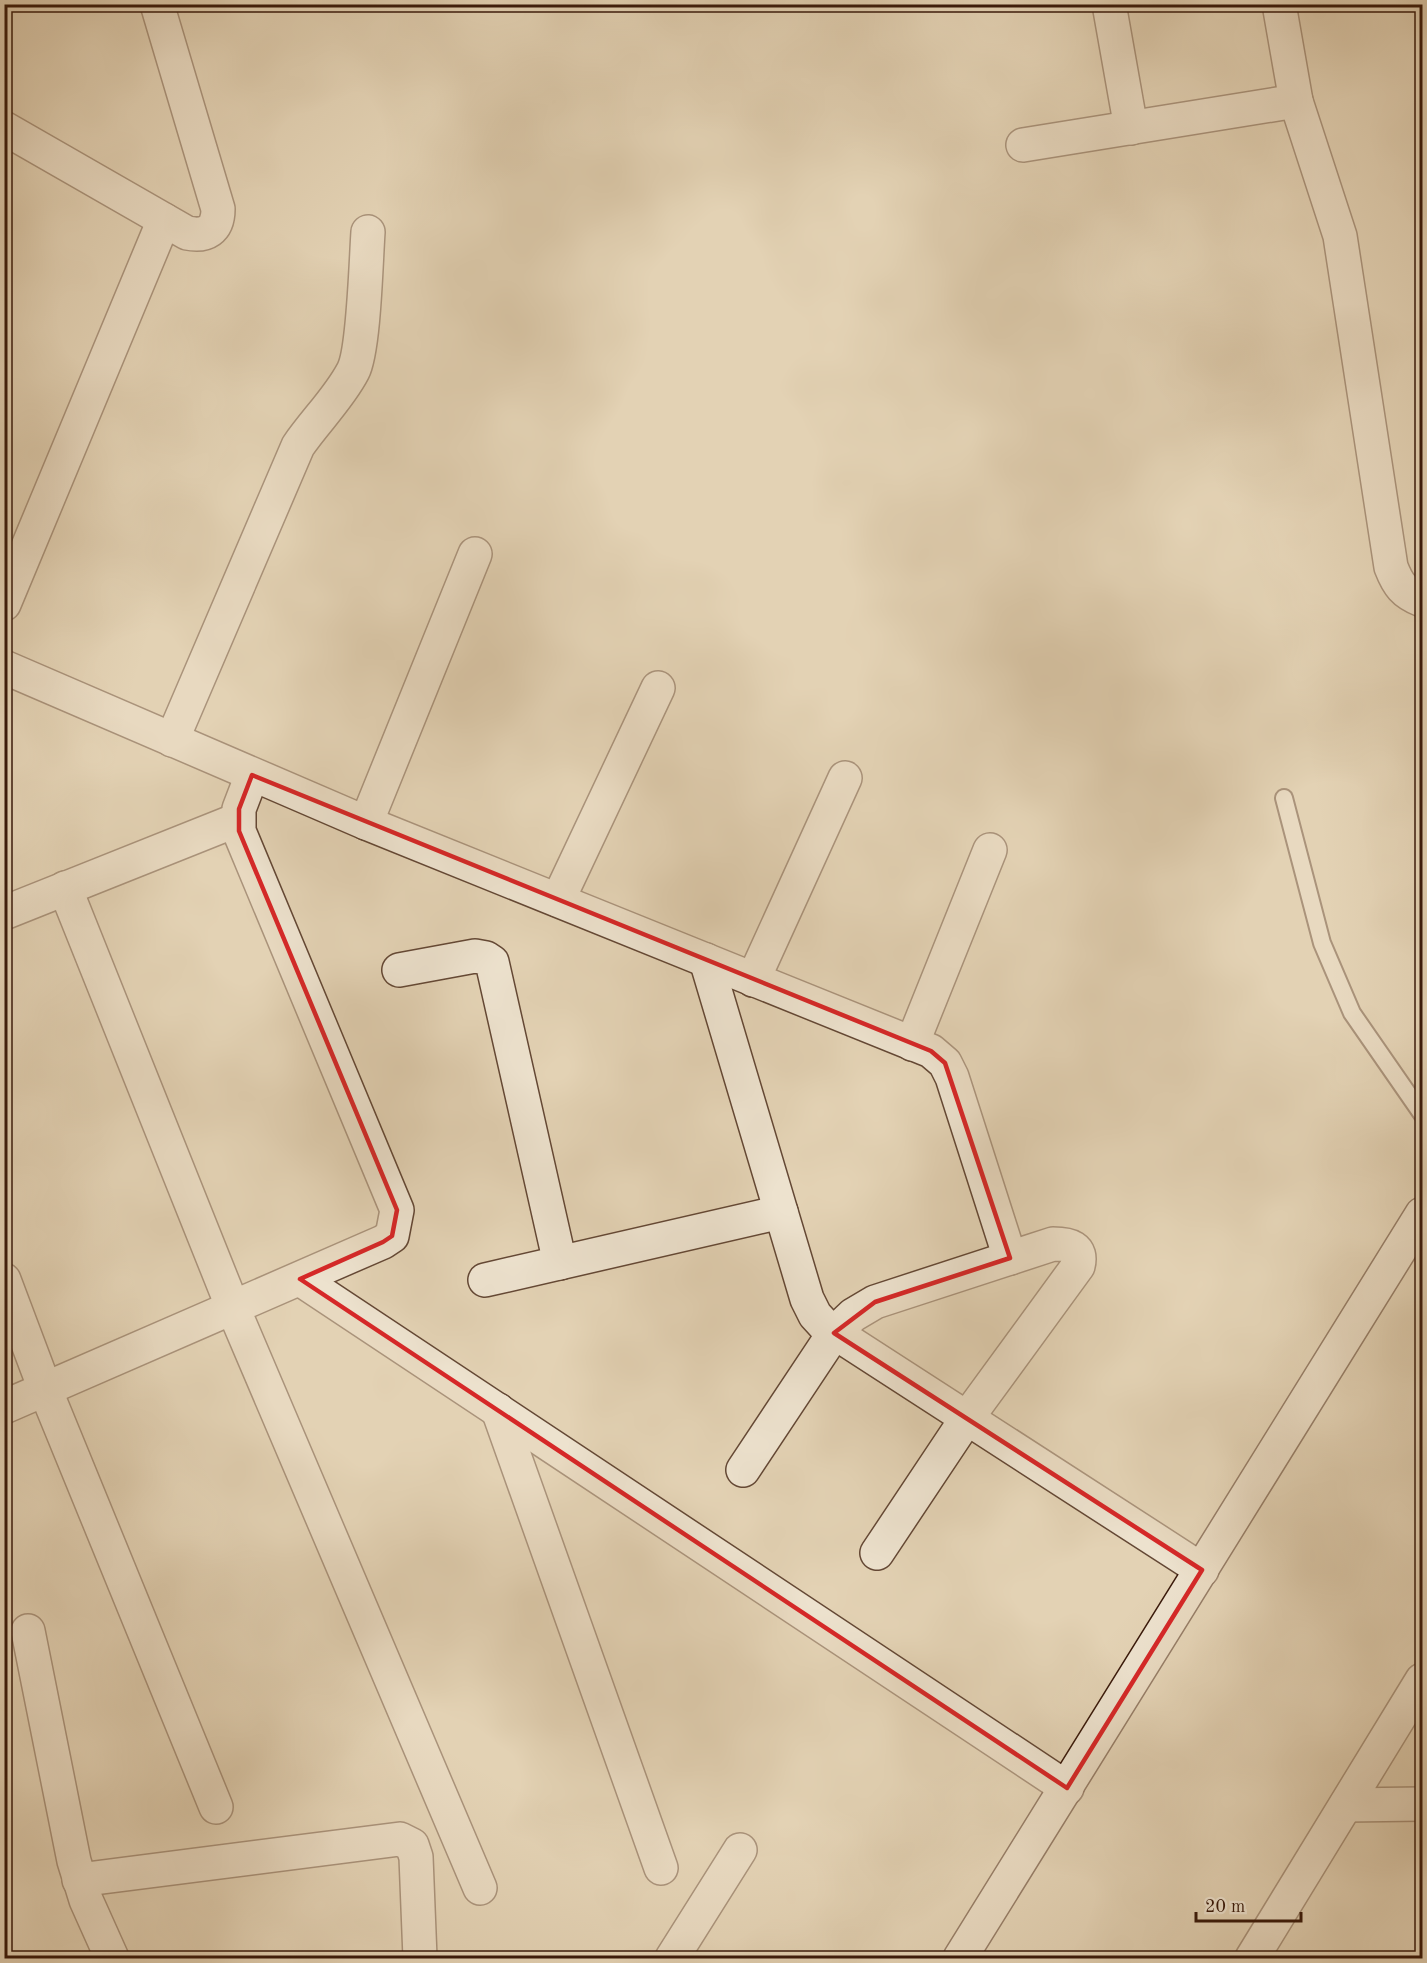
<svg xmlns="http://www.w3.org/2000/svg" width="1427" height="1963" viewBox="0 0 1427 1963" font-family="'Old Standard TT',serif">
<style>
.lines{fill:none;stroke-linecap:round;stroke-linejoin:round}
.lane-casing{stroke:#644835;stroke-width:20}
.street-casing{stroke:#644835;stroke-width:36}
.secondary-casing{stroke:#3a1a0b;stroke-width:36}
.lane{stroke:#ede2ce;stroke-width:16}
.street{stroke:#ede2ce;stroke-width:33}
.secondary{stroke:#ede2ce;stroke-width:33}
.marked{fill:none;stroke:#d62828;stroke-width:4.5;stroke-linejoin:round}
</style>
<rect width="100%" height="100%" fill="#e3d2b4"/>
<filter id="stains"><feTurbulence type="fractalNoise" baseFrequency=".00333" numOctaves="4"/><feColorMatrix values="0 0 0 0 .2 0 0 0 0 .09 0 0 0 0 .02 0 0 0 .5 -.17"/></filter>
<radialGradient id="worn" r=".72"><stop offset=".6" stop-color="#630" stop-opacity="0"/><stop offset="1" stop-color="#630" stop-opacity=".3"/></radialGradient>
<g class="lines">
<defs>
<polyline id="lane" points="1284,798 1322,943 1352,1013 1422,1114"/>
<g id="street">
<polyline points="1109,4 1131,128"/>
<path d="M 1279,4 L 1296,101 L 1340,236 L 1391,567 C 1398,585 1404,593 1422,600"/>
<path d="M 4,128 L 187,233 C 206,237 218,230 218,209 L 157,4"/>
<polyline points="1023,145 1296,101"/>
<polyline points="4,604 164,220"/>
<polyline points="4,667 366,823 931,1051 945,1063 952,1077 1010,1258"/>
<path d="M 172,740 L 298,446 C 315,421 339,398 353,371 C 364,350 366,260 368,232"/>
<polyline points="366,823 475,554"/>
<polyline points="65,888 233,1308 480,1888"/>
<polyline points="558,900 658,688"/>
<polyline points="4,913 237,820"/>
<polyline points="706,960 807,1299 815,1315 826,1327 1202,1570"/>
<polyline points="399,970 475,956 486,958 492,962 560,1263"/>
<polyline points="753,980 845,778"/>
<polyline points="912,1044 990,850"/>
<polyline points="300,1279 1067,1788"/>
<polyline points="4,1280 45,1389 216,1807"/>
<polyline points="485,1280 781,1212"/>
<polyline points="4,1407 383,1242 392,1236 397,1210 239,831 239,809 252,775"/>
<polyline points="498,1410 661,1868"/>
<path d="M 743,1470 L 834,1333 L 853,1315 L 875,1302 L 1053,1244 C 1069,1244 1083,1247 1078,1266 L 967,1418 L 877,1553"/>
<polyline points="28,1631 74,1861 86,1900 112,1958"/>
<polyline points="1346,1805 1422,1804"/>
<polyline points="79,1880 400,1839 412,1845 416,1857 420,1958"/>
<polyline points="672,1958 740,1850"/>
<polyline points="1252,1958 1422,1680"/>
</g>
<polyline id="secondary" points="960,1958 1422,1214"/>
</defs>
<!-- lane casing -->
<use href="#lane" class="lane-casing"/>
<!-- street casing -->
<use href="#street" class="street-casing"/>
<!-- secondary casing -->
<use href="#secondary" class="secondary-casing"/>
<!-- lane -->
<use href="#lane" class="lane"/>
<!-- street -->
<use href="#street" class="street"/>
<!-- secondary -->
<use href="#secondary" class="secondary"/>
</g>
<!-- marked area -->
<path d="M0 0H1427V1963H0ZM 252,775 L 931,1051 L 945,1063 L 1010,1258 L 875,1302 L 834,1333 L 1202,1570 L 1067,1788 L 300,1279 L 383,1242 L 392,1236 L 397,1210 L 239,831 L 239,809 Z" fill="#e3d2b4" fill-opacity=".55" fill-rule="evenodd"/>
<path class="marked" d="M 252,775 L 931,1051 L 945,1063 L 1010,1258 L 875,1302 L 834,1333 L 1202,1570 L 1067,1788 L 300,1279 L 383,1242 L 392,1236 L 397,1210 L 239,831 L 239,809 Z"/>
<!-- margin -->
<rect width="1427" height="1963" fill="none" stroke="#e3d2b4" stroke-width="24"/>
<rect x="6" y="6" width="1415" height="1951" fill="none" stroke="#3a1a0b" stroke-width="3"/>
<rect x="12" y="12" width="1403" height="1939" fill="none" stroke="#3a1a0b" stroke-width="1.5"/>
<!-- scale -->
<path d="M1196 1912v9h105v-9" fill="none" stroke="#3a1a0b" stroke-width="3"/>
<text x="1205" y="1912" font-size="18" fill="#3a1a0b" stroke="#ede2ce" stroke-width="4.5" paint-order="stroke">20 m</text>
<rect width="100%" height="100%" filter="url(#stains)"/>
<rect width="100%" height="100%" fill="url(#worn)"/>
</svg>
